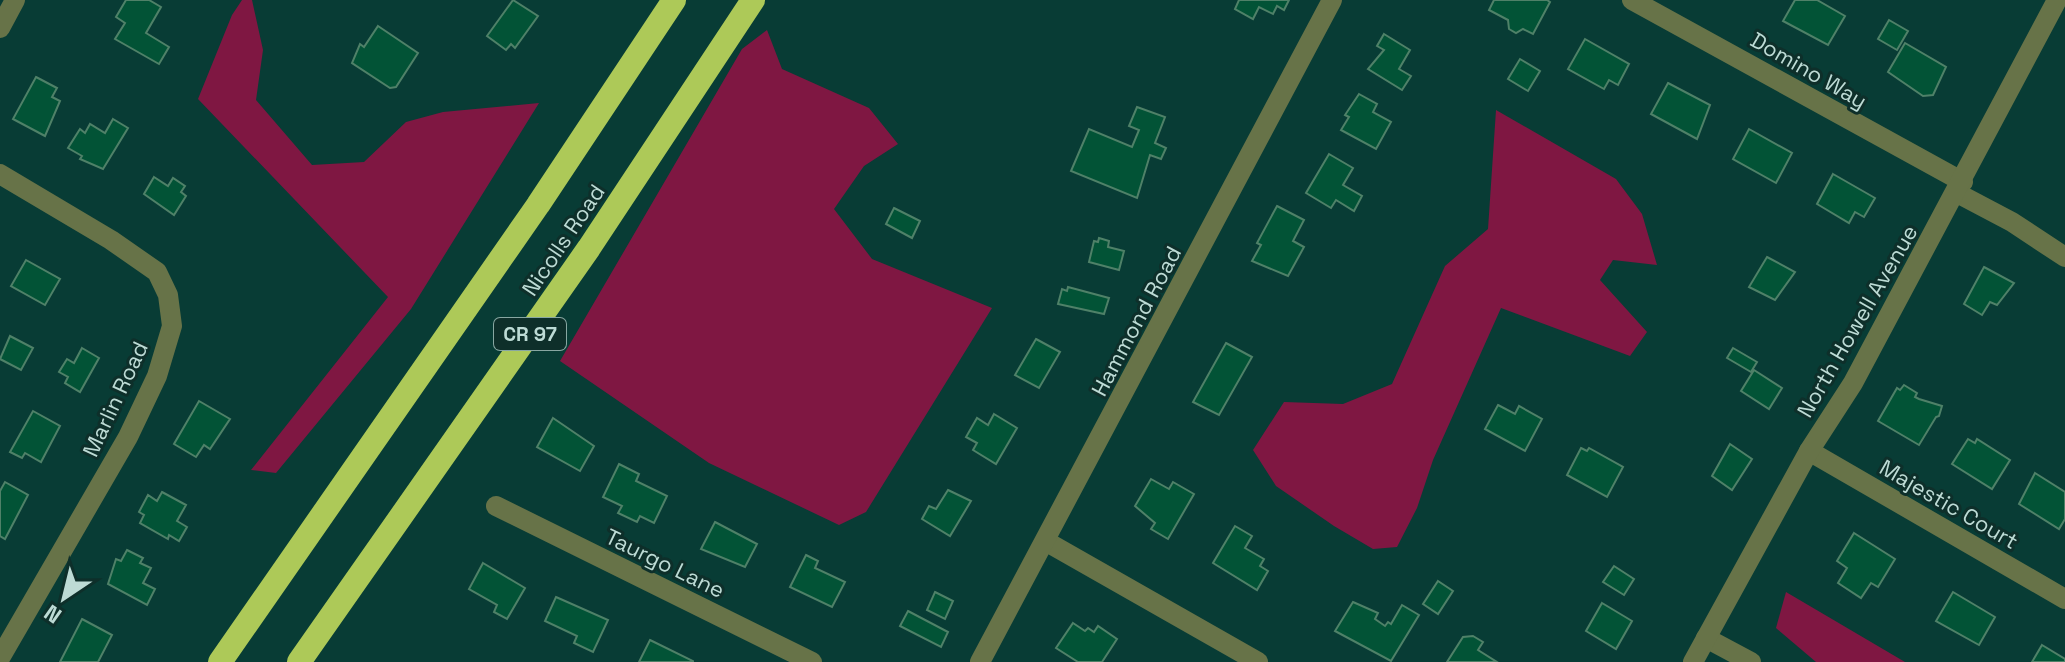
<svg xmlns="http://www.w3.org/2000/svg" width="2065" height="662" viewBox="0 0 2065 662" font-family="'Space Grotesk',sans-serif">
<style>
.green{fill:#7f1742}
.building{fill:#025336;stroke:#4f8168;stroke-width:2}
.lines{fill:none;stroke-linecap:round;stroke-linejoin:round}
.minor{stroke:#677348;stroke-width:20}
.highway{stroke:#adc958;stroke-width:24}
.labels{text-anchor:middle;stroke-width:6;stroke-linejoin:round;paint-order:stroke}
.shield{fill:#0e2f2a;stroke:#88a7a2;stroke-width:2}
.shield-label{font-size:20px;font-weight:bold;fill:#bddbd5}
.street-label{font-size:22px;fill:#bddbd5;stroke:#0e2f2a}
</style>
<rect width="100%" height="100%" fill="#083c35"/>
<!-- green -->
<g class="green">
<polygon points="242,0 252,0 263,50 256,100 312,165 364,162 406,122 443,112 539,103 411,309 276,473 251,470 388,297 198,99 232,15"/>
<polygon points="767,30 782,69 869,108 898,144 864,166 834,209 872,259 992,308 866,512 839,525 709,463 560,361 742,49"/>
<polygon points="1496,110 1616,179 1642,214 1657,265 1613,260 1600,280 1647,332 1630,356 1501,308 1433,460 1417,508 1397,547 1373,549 1334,526 1276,486 1253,450 1284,402 1343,404 1392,384 1445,266 1488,229"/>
<polygon points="1786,592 1905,662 1816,662 1776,628"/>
</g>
<!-- building -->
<g class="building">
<polygon points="126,0 149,0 161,7 146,33 169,47 159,64 115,39 125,23 116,17"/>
<polygon points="513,0 538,16 515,48 511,44 506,50 487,36"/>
<polygon points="1239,0 1289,0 1284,10 1277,6 1273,14 1259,7 1253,19 1235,9"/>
<polygon points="1494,0 1547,0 1550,2 1533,34 1523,29 1516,33 1509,29 1508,20 1489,10"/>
<polygon points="1795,0 1817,0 1845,16 1828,45 1783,21"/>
<polygon points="1889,20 1908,31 1897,50 1878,39"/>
<polygon points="378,26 418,53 396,87 390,88 352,63 360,44 364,47"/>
<polygon points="1384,34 1410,50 1399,69 1411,76 1402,90 1368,69 1384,50 1377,46"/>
<polygon points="1585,39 1629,64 1618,85 1609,80 1604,89 1568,69"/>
<polygon points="1905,43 1946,67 1933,95 1923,96 1888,72"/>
<polygon points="1520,59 1540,71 1528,91 1508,79"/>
<polygon points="36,77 57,88 52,97 60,101 45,136 13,119"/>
<polygon points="1668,83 1710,105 1697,139 1651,114"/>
<polygon points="1359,94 1377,104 1373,112 1391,122 1376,149 1341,130 1349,117 1345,115"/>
<polygon points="1137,107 1165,117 1155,143 1166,148 1161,159 1150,155 1137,198 1071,171 1089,129 1132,147 1139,130 1129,126"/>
<polygon points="113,119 128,128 103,169 80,159 82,156 68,148 80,129 85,133 90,124 105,133"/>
<polygon points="1749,129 1792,153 1776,183 1733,159"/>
<polygon points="1329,154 1353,168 1343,185 1362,196 1354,211 1336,200 1331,208 1306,193"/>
<polygon points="1833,174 1875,198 1864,217 1855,212 1849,223 1817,204"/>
<polygon points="154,177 168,186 173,178 185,186 181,192 186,196 174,215 144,194"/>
<polygon points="1277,206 1304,220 1293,241 1304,247 1288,276 1252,261 1261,245 1257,243"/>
<polygon points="894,208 920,221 912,238 886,224"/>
<polygon points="1099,238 1109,241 1108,247 1124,251 1119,270 1089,262 1094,241 1098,242"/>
<polygon points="1767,257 1795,272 1775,300 1749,287"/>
<polygon points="26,260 60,279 45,305 11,286"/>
<polygon points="1984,267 2014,283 1997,305 1990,302 1982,315 1964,304"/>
<polygon points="1068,287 1109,298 1104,314 1058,304 1062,289 1067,291"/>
<polygon points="10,336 33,348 21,370 0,359"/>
<polygon points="1036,339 1060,352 1039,388 1015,375"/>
<polygon points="1226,343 1252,357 1219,415 1193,402"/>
<polygon points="82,348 99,358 80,392 65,383 68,377 59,372 67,359 74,363"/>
<polygon points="1733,348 1757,362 1751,372 1727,358"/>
<polygon points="1754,370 1782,388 1769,409 1741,391"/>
<polygon points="1904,385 1917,393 1915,397 1919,399 1942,406 1939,416 1936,417 1919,445 1878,421 1897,388 1900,390"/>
<polygon points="199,401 230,419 210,449 204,445 196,457 174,444"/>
<polygon points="1498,405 1515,414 1519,406 1542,419 1525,451 1485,429"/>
<polygon points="33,411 60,426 41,462 25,453 22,458 10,452"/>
<polygon points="994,414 1017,428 996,464 973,450 977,443 966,437 977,418 988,425"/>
<polygon points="553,418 594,446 580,471 537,447"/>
<polygon points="1968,439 1975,443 1977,439 2010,460 1992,489 1952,464"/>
<polygon points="1730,444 1752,459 1732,490 1712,476"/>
<polygon points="1581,448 1587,451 1589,448 1623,467 1607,497 1567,475"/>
<polygon points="619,464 639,474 636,481 667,496 654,523 640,516 637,522 618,513 622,506 603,497"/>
<polygon points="2035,473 2065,492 2065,519 2059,529 2019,504"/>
<polygon points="1151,479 1169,489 1173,482 1194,494 1168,539 1151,529 1155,523 1135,506"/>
<polygon points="5,482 28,495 5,539 0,536 0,491"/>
<polygon points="948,490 971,501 950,536 922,519 929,506 936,509"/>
<polygon points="162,492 186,505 177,521 187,527 179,541 169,535 168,539 140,523 144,515 139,512 148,495 157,501"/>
<polygon points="715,522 757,544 745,567 701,549"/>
<polygon points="1235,526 1252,536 1245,548 1264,559 1260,566 1268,571 1257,590 1213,563"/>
<polygon points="1854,533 1895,559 1878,587 1871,583 1861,598 1838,583 1847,568 1837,561"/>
<polygon points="127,550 143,558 140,563 151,568 143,583 155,589 147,605 108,584 116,559 121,561"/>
<polygon points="806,555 818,561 815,568 845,582 832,607 790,587"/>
<polygon points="483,563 525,588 507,619 494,612 497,605 469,589"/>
<polygon points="1614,566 1634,579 1624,595 1603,582"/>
<polygon points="1438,581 1453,591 1438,614 1423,604"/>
<polygon points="935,592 953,601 945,619 927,610"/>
<polygon points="1953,592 1995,617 1979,645 1936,621"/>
<polygon points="556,597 608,620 593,652 574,643 577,636 545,621"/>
<polygon points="1353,602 1378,613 1375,619 1385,626 1388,622 1391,624 1402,605 1419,615 1391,661 1335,631"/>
<polygon points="1602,603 1632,621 1616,649 1586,631"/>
<polygon points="908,611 948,632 941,647 900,626"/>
<polygon points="82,619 112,635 98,662 60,662"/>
<polygon points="1073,623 1085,631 1088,628 1094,632 1098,626 1117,639 1102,662 1078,662 1056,648"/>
<polygon points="1473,636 1483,642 1478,650 1497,662 1447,662 1463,637"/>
<polygon points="650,640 693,661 693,662 639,662"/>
<polygon points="2042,645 2065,659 2065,662 2032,662"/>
</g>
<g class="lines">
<!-- minor -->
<g class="minor">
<polyline points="1632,0 1963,182"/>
<polyline points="0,28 15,0"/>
<polyline points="0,174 111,240 157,272 168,295 172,326 157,376 128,437 0,658"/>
<polyline points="1957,193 2012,222 2065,257"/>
<polyline points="1809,451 2065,599"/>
<polyline points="496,506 812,662"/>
<polyline points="1047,542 1258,662"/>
<polyline points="1706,638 1751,662"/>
<polyline points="980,662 1332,0"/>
<polyline points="1693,662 1809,451 1853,383 2057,0"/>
</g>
<!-- highway -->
<g class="highway">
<polyline points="220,662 538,205 674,0"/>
<polyline points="299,662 589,248 753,0"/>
</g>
</g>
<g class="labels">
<!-- shield labels -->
<rect class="shield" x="494" y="318" width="72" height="32" rx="6"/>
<g class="shield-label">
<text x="530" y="341">CR 97</text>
</g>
<!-- street labels -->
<g class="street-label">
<text transform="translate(1809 70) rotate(30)" y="8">Domino Way</text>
<text transform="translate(563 240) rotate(-56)" y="8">Nicolls Road</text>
<text transform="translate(1136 321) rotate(-62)" y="8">Hammond Road</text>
<text transform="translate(1857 321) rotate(-60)" y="8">North Howell Avenue</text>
<text transform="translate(115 399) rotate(-65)" y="8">Marlin Road</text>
<text transform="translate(1949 504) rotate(30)" y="8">Majestic Court</text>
<text transform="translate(665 563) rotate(26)" y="8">Taurgo Lane</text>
</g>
</g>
<!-- north arrow -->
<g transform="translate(64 598) rotate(215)" stroke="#0e2f2a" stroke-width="6" paint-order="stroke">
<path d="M0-6L14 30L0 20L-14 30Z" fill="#bddbd5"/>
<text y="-12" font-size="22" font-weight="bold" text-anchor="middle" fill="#bddbd5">N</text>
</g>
</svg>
